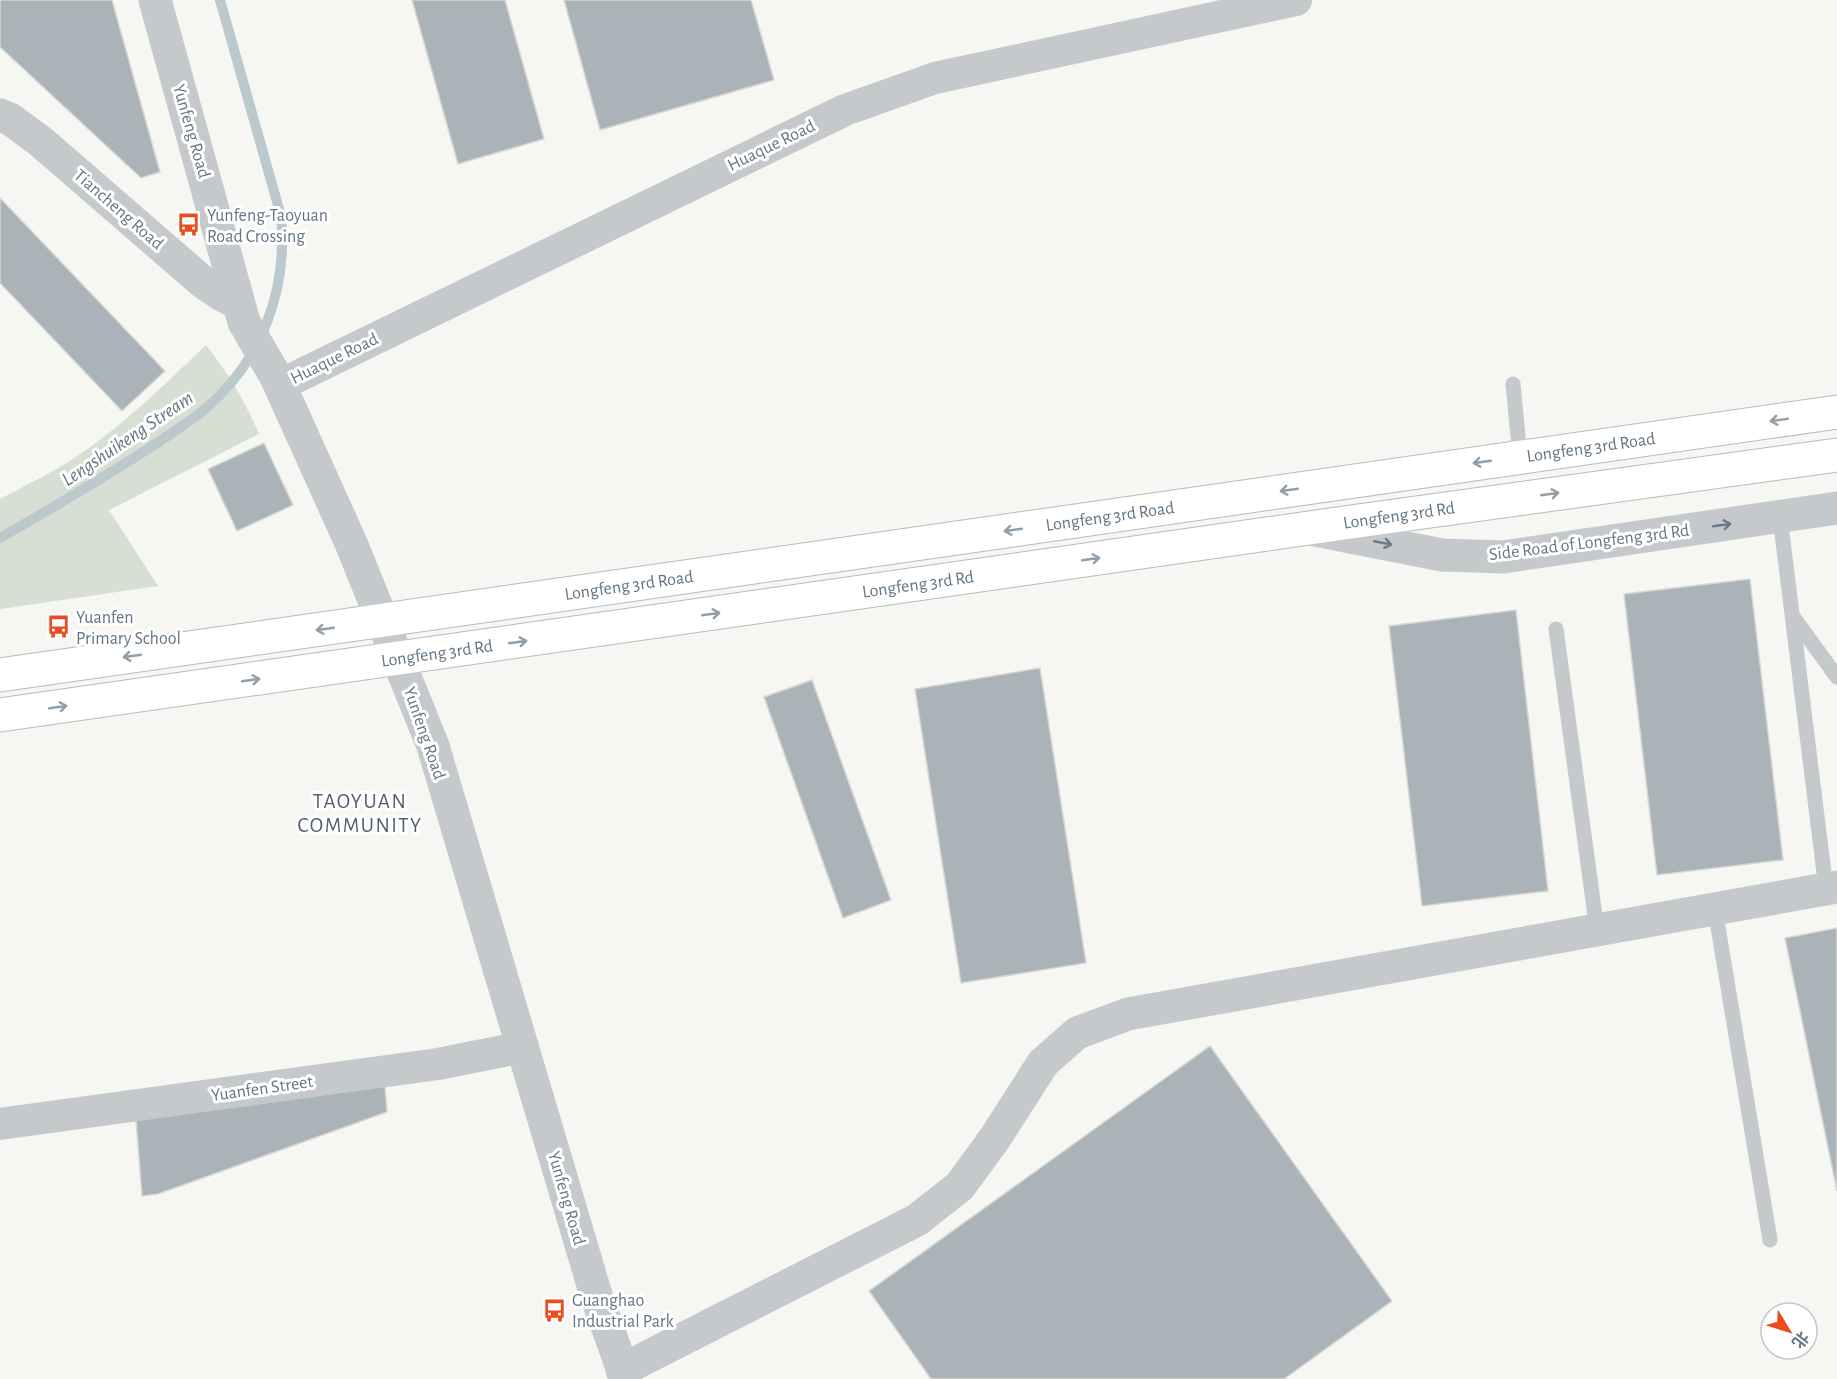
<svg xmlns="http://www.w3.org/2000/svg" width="1837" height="1379" viewBox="0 0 1837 1379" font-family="'Alegreya Sans','Noto Sans SC',sans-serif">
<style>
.green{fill:#d7ded3}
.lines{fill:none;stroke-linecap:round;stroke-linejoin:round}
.stream{stroke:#bbc8cc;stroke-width:10}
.building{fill:#aab3b8;stroke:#d7d7d5;stroke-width:1.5}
.secondary-casing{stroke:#b5bbbf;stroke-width:35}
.service{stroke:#c5c9cc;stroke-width:15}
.minor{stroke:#c5c9cc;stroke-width:32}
.tertiary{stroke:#c5c9cc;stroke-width:33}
.secondary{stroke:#fff;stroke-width:33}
.oneway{stroke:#929faa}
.oneway2{stroke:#687a89}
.labels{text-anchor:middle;stroke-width:6;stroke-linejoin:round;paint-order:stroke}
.street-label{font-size:18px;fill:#637685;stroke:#fff}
.poi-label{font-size:18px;fill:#637685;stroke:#fff;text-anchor:start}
.water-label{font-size:20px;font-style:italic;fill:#5f7982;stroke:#fff}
.quarter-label{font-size:21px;letter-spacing:1.5px;fill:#525f6a;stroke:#fff}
</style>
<rect width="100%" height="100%" fill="#f6f6f2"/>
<!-- green -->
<path class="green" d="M 206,345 C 228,373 245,401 259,434 L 109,510 L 158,586 L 0,609 L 0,499 C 24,486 50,474 73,459 C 122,427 164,385 206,345 Z"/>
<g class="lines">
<!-- stream -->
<path class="stream" d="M 0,538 C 44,513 86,488 129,461 C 154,445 180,429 204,410 C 262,361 288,290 281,216 L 220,0"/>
</g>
<!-- building -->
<g class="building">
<polygon points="0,0 112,0 160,172 141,178 0,47"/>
<polygon points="412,0 505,0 544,139 458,164"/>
<polygon points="564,0 751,0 774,80 600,130"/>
<polygon points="0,198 165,371 122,411 0,283"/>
<polygon points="264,443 293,505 237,531 208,469"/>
<polygon points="1750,579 1783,860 1657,875 1624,594"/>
<polygon points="1516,610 1548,891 1422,906 1389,626"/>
<polygon points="1040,668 1086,963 961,983 915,689"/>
<polygon points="812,680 891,900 843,918 764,697"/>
<polygon points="1837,928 1837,1191 1785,938"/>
<polygon points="1210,1046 1392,1301 1284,1379 931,1379 869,1291"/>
<polygon points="385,1086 387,1112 158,1194 142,1196 136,1120"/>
</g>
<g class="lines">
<defs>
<g id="secondary">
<polyline points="0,675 1837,412"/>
<polyline points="0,715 1358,521 1837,455"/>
</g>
</defs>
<!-- secondary casing -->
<use href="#secondary" class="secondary-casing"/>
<!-- service -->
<g class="service">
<polyline points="1513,384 1520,457"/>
<polyline points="1780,517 1826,889"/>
<polyline points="1794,618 1837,677"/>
<polyline points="1556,629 1597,930"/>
<polyline points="1715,909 1770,1240"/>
</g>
<!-- minor -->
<g class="minor">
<polyline points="280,385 845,110 935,78 1296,0"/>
<polyline points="0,1124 438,1064 523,1047"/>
</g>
<!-- tertiary -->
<g class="tertiary">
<polyline points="155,0 244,322 276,377 351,543 433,746 596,1295 626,1379"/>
<polyline points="0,115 10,119 40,141 204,283 220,294 238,303"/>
<polyline points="1310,529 1442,555 1503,557 1837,508"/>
<polyline points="622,1370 917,1220 960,1186 995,1138 1043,1063 1077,1033 1128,1014 1837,887"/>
</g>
<!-- secondary -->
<use href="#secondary" class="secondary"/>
</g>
<!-- one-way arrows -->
<defs><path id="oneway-shaft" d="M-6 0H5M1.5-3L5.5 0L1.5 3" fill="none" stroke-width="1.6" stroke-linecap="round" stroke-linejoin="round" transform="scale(1.5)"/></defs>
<g class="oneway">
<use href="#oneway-shaft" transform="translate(1779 420) rotate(172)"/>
<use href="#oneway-shaft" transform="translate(1482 462) rotate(172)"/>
<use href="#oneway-shaft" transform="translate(1289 490) rotate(172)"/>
<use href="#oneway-shaft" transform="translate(1550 494) rotate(-8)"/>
<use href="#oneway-shaft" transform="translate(1013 530) rotate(172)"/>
<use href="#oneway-shaft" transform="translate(1091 559) rotate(-8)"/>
<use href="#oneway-shaft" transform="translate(711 614) rotate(-8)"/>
<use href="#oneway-shaft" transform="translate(325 629) rotate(172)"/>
<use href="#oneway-shaft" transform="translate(518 642) rotate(-8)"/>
<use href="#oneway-shaft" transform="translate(132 656) rotate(172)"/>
<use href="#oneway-shaft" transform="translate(251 680) rotate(-8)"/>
<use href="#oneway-shaft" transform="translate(58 707) rotate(-8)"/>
</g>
<g class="oneway2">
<use href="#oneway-shaft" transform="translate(1722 525) rotate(-8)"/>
<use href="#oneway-shaft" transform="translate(1383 543) rotate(11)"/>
</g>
<!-- icons -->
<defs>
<symbol id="bus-bare" viewBox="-9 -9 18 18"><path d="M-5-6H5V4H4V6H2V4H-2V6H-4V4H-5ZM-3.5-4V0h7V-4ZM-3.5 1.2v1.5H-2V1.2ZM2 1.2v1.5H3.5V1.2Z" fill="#eb4b1d" stroke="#fff" stroke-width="2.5" paint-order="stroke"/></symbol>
</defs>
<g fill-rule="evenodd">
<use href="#bus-bare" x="172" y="208" width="33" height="33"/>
<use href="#bus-bare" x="42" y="610" width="33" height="33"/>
<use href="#bus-bare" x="538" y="1294" width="33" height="33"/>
</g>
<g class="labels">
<!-- street labels -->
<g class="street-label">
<text transform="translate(192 131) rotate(74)" y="6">Yunfeng Road</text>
<text transform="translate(771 145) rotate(-26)" y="6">Huaque Road</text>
<text transform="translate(119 209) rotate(41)" y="6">Tiancheng Road</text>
<text transform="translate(334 358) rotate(-26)" y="6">Huaque Road</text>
<text transform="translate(1591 447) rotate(-8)" y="6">Longfeng 3rd Road</text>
<text transform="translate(1399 515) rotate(-8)" y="6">Longfeng 3rd Rd</text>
<text transform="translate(1110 516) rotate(-8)" y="6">Longfeng 3rd Road</text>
<text transform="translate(1589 542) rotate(-7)" y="6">Side Road of Longfeng 3rd Rd</text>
<text transform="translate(918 584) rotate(-8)" y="6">Longfeng 3rd Rd</text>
<text transform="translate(629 585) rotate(-8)" y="6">Longfeng 3rd Road</text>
<text transform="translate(437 653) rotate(-8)" y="6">Longfeng 3rd Rd</text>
<text transform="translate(425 733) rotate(71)" y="6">Yunfeng Road</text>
<text transform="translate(262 1088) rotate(-8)" y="6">Yuanfen Street</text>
<text transform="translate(567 1198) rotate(74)" y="6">Yunfeng Road</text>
</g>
<!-- poi labels -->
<g class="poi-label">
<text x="207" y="221">Yunfeng-Taoyuan<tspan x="207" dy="21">Road Crossing</tspan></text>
<text x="76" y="623">Yuanfen<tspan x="76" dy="21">Primary School</tspan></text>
<text x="572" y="1306">Guanghao<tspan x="572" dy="21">Industrial Park</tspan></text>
</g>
<!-- water labels -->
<g class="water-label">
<text transform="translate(127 438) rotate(-34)" y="7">Lengshuikeng Stream</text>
</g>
<!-- quarter labels -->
<g class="quarter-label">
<text x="360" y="808">TAOYUAN<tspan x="360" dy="24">COMMUNITY</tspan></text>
</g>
</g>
<!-- north arrow -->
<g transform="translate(1789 1331) rotate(128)"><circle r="28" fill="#ffffff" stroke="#c1c8ce" stroke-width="1.5"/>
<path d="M0-4.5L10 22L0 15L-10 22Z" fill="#eb4b1d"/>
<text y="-9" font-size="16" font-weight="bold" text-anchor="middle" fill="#637685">北</text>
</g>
</svg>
